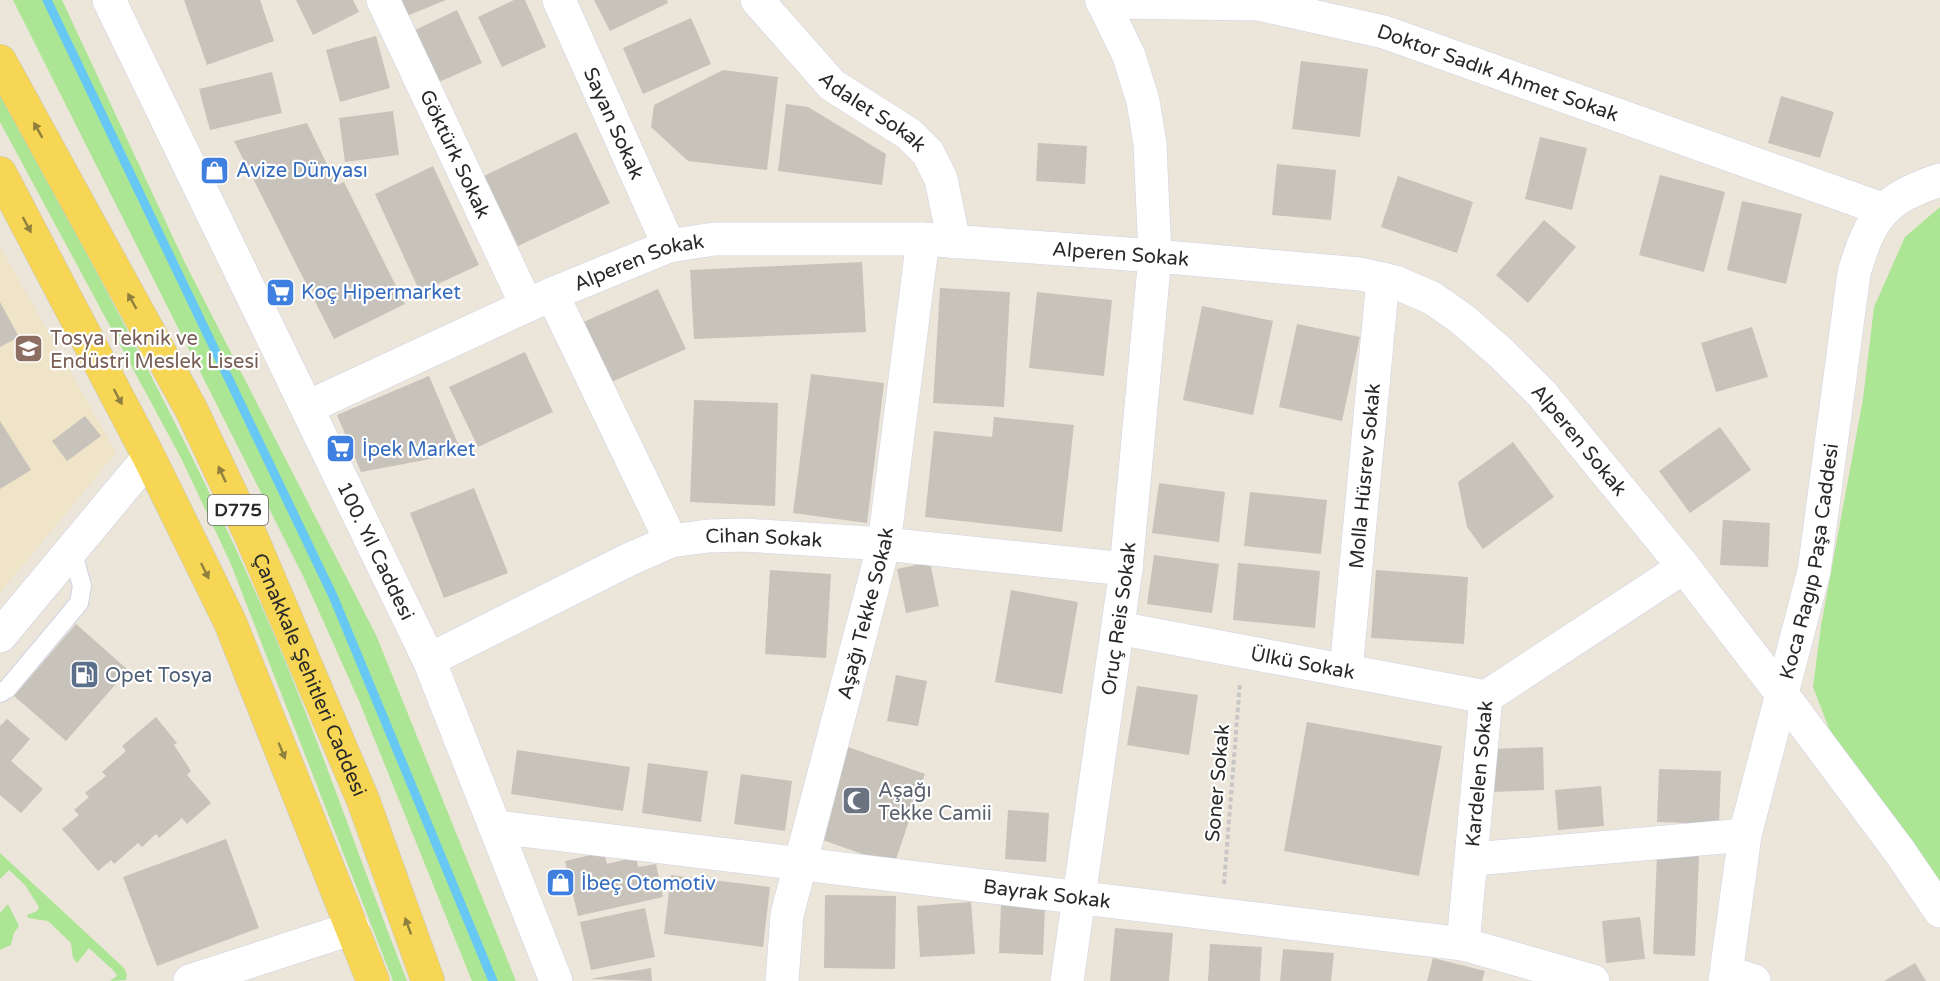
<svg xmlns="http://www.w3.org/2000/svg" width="1940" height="981" viewBox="0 0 1940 981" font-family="'Varela Round',sans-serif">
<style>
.education{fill:#efe4c8}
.green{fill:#ace593}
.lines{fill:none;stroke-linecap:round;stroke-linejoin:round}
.stream{stroke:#67c9f3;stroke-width:9}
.building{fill:#c7c2ba}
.service-casing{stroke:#cfd2e3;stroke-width:20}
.minor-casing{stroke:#cfd2e3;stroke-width:34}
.tertiary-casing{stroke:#cfd2e3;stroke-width:34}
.primary-casing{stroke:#c7c7c7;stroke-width:34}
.path{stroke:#c7c7c7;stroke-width:4;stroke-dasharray:4.5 3;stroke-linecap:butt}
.service{stroke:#fff;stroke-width:18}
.minor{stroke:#fff;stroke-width:33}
.tertiary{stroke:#fff;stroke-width:33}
.primary{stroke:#f6d654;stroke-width:33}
.oneway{fill:#90803e}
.labels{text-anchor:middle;stroke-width:4.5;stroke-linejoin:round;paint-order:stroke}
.shield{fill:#fff;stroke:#696969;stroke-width:1.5}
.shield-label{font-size:18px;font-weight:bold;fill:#292929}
.street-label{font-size:20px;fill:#292929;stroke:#fff}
.shop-label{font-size:20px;fill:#366cbe;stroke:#fff;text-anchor:start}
.education-label{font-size:20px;fill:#785e54;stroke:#fff;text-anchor:start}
.service-label{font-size:20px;fill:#4e5e75;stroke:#fff;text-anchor:start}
.worship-label{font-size:20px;fill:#5b616d;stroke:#fff;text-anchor:start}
</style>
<rect width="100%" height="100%" fill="#ece5da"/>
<!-- education -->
<polygon class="education" points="0,246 116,453 0,593"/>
<!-- green -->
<g class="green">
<polygon points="13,0 62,0 185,263 376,635 516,981 472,981 359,701 304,578"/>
<path d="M 0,95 C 98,273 195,450 275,637 C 323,750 362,867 407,981 L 393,981 L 230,562 L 181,458 L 0,122 Z"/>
<polygon points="1940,207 1940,884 1830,731 1813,687 1821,626 1863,399 1874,307 1905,237"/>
<polygon points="0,853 124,968 127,975 126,980 110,981 117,976 115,972 89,948 77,963 73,958 71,943 48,921 28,918 27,915 37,911 39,907 25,885 9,870 0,879"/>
<polygon points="8,904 19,926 14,933 11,945 0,950 0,913"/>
</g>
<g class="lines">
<!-- stream -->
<polyline class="stream" points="47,0 333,596 493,981"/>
</g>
<!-- building -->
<g class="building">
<polygon points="184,0 260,0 274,41 207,65"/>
<polygon points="296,0 353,0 359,12 313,35"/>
<polygon points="400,0 446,0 407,16"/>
<polygon points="514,0 525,0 546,47 502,67 478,17"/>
<polygon points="594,0 667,0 668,3 610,31"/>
<polygon points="457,10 482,63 439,82 415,30"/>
<polygon points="691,18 711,64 643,94 623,48"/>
<polygon points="376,36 390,88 340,102 326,50"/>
<polygon points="1301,61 1368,69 1360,137 1292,129"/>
<polygon points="723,70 778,77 767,170 688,161 651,127 654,105"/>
<polygon points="272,72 282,113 210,130 199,89"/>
<polygon points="1781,96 1834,112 1820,158 1768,143"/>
<polygon points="786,104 808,107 886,154 882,185 778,171"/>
<polygon points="393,111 399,155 345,162 339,118"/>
<polygon points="307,123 337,185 344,182 405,304 334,339 234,141"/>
<polygon points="576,132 610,203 518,246 484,176"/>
<polygon points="1540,137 1587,148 1572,210 1525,199"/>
<polygon points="1038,143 1087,146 1085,184 1036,181"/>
<polygon points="1277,164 1336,170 1331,220 1272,215"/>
<polygon points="433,166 479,265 420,292 375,194"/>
<polygon points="1660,175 1725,192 1704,272 1639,255"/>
<polygon points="1398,176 1473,202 1457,253 1381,227"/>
<polygon points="1742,201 1802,214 1786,284 1727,270"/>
<polygon points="1544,220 1576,247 1528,303 1496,275"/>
<polygon points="862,262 866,332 694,339 690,270"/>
<polygon points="940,288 1010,292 1004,407 933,403"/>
<polygon points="658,289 686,349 607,384 579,324"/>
<polygon points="1037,292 1112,300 1104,376 1029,368"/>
<polygon points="0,302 19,337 0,347"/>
<polygon points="1202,306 1273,321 1253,415 1183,400"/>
<polygon points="1297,324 1360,337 1342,421 1279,407"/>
<polygon points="1752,327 1768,377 1716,392 1701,343"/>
<polygon points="525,352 553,412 478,447 449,387"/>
<polygon points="811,374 884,383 867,523 793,513"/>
<polygon points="429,376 462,453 361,472 337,415"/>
<polygon points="694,400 778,403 775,506 690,502"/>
<polygon points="85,416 101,436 67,461 52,441"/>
<polygon points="994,417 1074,425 1062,532 925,517 934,431 992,437"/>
<polygon points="0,421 31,470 0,489"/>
<polygon points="1720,427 1751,470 1690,513 1659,471"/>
<polygon points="1513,442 1554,497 1483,549 1467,527 1458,482"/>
<polygon points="1159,483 1225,492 1219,542 1152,533"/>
<polygon points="474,488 508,573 444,598 410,513"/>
<polygon points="1250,492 1327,500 1321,554 1244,546"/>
<polygon points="1723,520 1770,523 1768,567 1720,565"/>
<polygon points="1154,555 1219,564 1212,613 1147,604"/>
<polygon points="930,562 939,606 906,613 897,569"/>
<polygon points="1238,563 1320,571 1315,628 1233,620"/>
<polygon points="770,570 831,574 826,658 765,654"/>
<polygon points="1376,570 1468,577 1464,644 1371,638"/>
<polygon points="1011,590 1078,602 1062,694 995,682"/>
<polygon points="76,624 128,670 66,741 14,696"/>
<polygon points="896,675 927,681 918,726 887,721"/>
<polygon points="1137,686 1198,695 1189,755 1127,745"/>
<polygon points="156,717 177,743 174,745 191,771 187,775 211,803 187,824 182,818 159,838 156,834 142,847 138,843 114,864 111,860 98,871 62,829 79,815 74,810 89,797 85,793 106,776 102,772 126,751 122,746"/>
<polygon points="7,719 30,739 11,761 43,789 21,813 0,795 0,726"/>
<polygon points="1307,722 1442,746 1419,876 1284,851"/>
<polygon points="845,746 925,774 894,865 814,837"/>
<polygon points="1543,747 1544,790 1490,792 1489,749"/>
<polygon points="517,750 630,767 623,811 511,794"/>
<polygon points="648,763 708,771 701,822 642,813"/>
<polygon points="1659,769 1721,771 1719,824 1657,822"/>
<polygon points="741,774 792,781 785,831 734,824"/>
<polygon points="1601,786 1604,826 1558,830 1555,790"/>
<polygon points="1008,810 1049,813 1046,862 1005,859"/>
<polygon points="226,839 259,928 157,966 123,877"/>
<polygon points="604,852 607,864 636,857 638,867 656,864 663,897 578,916 565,861"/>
<polygon points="1657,855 1699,856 1695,956 1653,954"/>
<polygon points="671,875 770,887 763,947 664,934"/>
<polygon points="825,895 896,896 895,969 824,968"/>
<polygon points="971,902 975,954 920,957 917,906"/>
<polygon points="1001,904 1045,906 1043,955 999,953"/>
<polygon points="645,908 655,957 591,970 580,922"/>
<polygon points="1640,917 1645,959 1606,963 1602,921"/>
<polygon points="1115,928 1173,933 1169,981 1110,981"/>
<polygon points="1210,944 1262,947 1260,981 1208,981"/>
<polygon points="1283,949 1334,953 1331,981 1280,981"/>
<polygon points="1433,958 1485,971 1482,981 1427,981"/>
<polygon points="1915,963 1926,981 1884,981"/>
<polygon points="651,968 652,981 590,979"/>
</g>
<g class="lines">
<defs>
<polyline id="service" points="0,693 7,689 79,603 82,586 72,550"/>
<g id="minor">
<path id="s1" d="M 383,0 L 527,306"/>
<path id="s2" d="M 559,0 L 669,246"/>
<path id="s3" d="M 757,0 L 832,85 L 909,134 L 928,153 L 941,179 L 954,242"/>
<path id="s4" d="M 1102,2 L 1258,4 L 1384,32 L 1882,209"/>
<polyline points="552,294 671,541"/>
<path id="s5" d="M 1118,628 L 1486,697"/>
<polyline points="0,636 149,457"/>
<path id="s6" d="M 429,660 L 628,560 L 671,541 L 708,536 L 744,535 L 884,544 L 1126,569"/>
<path id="s7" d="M 1346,671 L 1383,279"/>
<polyline points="1781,693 1900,852 1940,911"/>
<path id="s8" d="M 497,827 L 1463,944 L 1593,981"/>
<polyline points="1473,859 1745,835"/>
<path id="s9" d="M 1463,944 L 1486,697 L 1684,567"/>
<polyline points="1727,972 1754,981"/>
<polyline points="190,981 353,928"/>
<path id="s10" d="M 782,981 L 787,915 L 884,544 L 923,239"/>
<path id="s11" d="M 1067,981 L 1126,569 L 1155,256 L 1150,144 L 1143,101 L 1129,56 L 1102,0"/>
</g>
<g id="tertiary">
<path id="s12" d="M 109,0 L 429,660 L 556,981"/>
<path id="s13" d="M 308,407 L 552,294 L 669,246 L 714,239 L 923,239 L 1155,256 L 1360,274 L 1395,282 L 1432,298 L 1462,319 L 1501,353 L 1542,394 L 1684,567 L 1781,693"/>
<path id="s14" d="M 1725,981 L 1745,835 L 1814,571 L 1854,273 C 1871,216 1883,199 1940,180"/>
</g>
<g id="primary">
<path id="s15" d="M 0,61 L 191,409 L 251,536 L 363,800 L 428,981"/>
<polyline points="0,173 149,457 230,622 373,981"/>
</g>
</defs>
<!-- service casing -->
<use href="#service" class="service-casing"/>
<!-- minor casing -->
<use href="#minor" class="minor-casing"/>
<!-- tertiary casing -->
<use href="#tertiary" class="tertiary-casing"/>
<!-- primary casing -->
<use href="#primary" class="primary-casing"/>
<!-- path -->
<polyline class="path" points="1224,884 1240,682"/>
<!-- service -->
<use href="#service" class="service"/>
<!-- minor -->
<use href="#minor" class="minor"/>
<!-- tertiary -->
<use href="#tertiary" class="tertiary"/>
<!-- primary -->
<use href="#primary" class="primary"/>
</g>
<!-- one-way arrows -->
<defs><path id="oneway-solid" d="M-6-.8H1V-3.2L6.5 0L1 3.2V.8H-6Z" transform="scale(1.5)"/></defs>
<g class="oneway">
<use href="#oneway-solid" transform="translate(38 130) rotate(-119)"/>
<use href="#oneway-solid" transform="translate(27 225) rotate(62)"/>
<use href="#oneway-solid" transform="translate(132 301) rotate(-119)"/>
<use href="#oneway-solid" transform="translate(118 397) rotate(62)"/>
<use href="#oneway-solid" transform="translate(222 474) rotate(-115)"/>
<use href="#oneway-solid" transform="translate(205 571) rotate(64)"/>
<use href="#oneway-solid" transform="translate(282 751) rotate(68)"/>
<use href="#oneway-solid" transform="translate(408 926) rotate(-110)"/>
</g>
<!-- icons -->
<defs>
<symbol id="shop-square" viewBox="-11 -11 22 22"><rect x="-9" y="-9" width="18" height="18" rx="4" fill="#3f7fe0" stroke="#fff"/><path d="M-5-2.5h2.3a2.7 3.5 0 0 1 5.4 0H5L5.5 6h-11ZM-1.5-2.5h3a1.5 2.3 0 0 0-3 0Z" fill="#fff"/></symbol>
<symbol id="supermarket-square" viewBox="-11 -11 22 22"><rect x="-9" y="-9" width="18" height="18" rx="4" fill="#3f7fe0" stroke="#fff"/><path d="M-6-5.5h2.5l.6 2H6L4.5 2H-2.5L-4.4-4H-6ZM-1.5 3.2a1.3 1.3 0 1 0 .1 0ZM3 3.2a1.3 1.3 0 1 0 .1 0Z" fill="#fff"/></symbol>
<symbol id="school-square" viewBox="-11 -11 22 22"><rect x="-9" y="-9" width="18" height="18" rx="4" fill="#8d6e63" stroke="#fff"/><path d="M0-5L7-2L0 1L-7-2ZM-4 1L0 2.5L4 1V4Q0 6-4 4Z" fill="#fff"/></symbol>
<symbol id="fuel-square" viewBox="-11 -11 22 22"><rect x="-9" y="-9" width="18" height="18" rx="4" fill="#5c6f8a" stroke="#fff"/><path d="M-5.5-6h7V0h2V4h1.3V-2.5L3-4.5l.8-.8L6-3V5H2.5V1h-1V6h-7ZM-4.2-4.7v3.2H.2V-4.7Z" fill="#fff"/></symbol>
<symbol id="mosque-square" viewBox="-11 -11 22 22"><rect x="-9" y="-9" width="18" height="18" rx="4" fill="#6b7280" stroke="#fff"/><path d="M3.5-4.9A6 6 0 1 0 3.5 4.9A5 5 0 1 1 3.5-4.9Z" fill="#fff"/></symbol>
</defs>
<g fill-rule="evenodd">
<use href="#shop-square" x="198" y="154" width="33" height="33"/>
<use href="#supermarket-square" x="264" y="276" width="33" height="33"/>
<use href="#school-square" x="12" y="332" width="33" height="33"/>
<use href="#supermarket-square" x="324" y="432" width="33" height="33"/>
<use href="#fuel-square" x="68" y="658" width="33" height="33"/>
<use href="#mosque-square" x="840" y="784" width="33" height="33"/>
<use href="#shop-square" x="544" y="866" width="33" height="33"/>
</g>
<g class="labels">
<!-- shield labels -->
<rect class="shield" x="208" y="495" width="60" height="30" rx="4.5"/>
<g class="shield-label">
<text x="238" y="516">D775</text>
</g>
<!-- street labels -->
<g class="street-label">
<text dy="7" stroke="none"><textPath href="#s4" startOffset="406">Doktor Sadık Ahmet Sokak</textPath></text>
<text dy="7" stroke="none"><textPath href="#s3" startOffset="162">Adalet Sokak</textPath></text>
<text dy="7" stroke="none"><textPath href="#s2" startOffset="135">Sayan Sokak</textPath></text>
<text dy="7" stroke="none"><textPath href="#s1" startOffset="170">Göktürk Sokak</textPath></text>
<text dy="7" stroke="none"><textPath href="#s13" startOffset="848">Alperen Sokak</textPath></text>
<text dy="7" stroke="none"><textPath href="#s13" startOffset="362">Alperen Sokak</textPath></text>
<text dy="7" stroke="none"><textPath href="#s13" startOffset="1370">Alperen Sokak</textPath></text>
<text dy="7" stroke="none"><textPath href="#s7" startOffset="196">Molla Hüsrev Sokak</textPath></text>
<text dy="7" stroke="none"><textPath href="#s6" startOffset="363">Cihan Sokak</textPath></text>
<text dy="7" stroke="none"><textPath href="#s12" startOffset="612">100. Yıl Caddesi</textPath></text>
<text dy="7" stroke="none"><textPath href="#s14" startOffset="429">Koca Ragıp Paşa Caddesi</textPath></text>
<text dy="7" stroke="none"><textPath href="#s10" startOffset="378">Aşağı Tekke Sokak</textPath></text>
<text dy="7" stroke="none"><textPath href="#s11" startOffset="366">Oruç Reis Sokak</textPath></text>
<text dy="7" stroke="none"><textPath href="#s5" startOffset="188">Ülkü Sokak</textPath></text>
<text dy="7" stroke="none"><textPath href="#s15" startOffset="688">Çanakkale Şehitleri Caddesi</textPath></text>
<text dy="7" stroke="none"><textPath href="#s9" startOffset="171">Kardelen Sokak</textPath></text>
<text transform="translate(1217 783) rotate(-85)" y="7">Soner Sokak</text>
<text dy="7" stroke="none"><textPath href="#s8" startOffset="554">Bayrak Sokak</textPath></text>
</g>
<!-- shop labels -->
<g class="shop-label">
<text x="236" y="177">Avize Dünyası</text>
<text x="301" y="299">Koç Hipermarket</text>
<text x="362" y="456">İpek Market</text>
<text x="581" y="890">İbeç Otomotiv</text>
</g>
<!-- education labels -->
<g class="education-label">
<text x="50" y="345">Tosya Teknik ve<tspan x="50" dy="23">Endüstri Meslek Lisesi</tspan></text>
</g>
<!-- service labels -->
<g class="service-label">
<text x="105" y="682">Opet Tosya</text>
</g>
<!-- worship labels -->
<g class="worship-label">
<text x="878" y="797">Aşağı<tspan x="878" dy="23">Tekke Camii</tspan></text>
</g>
</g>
</svg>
